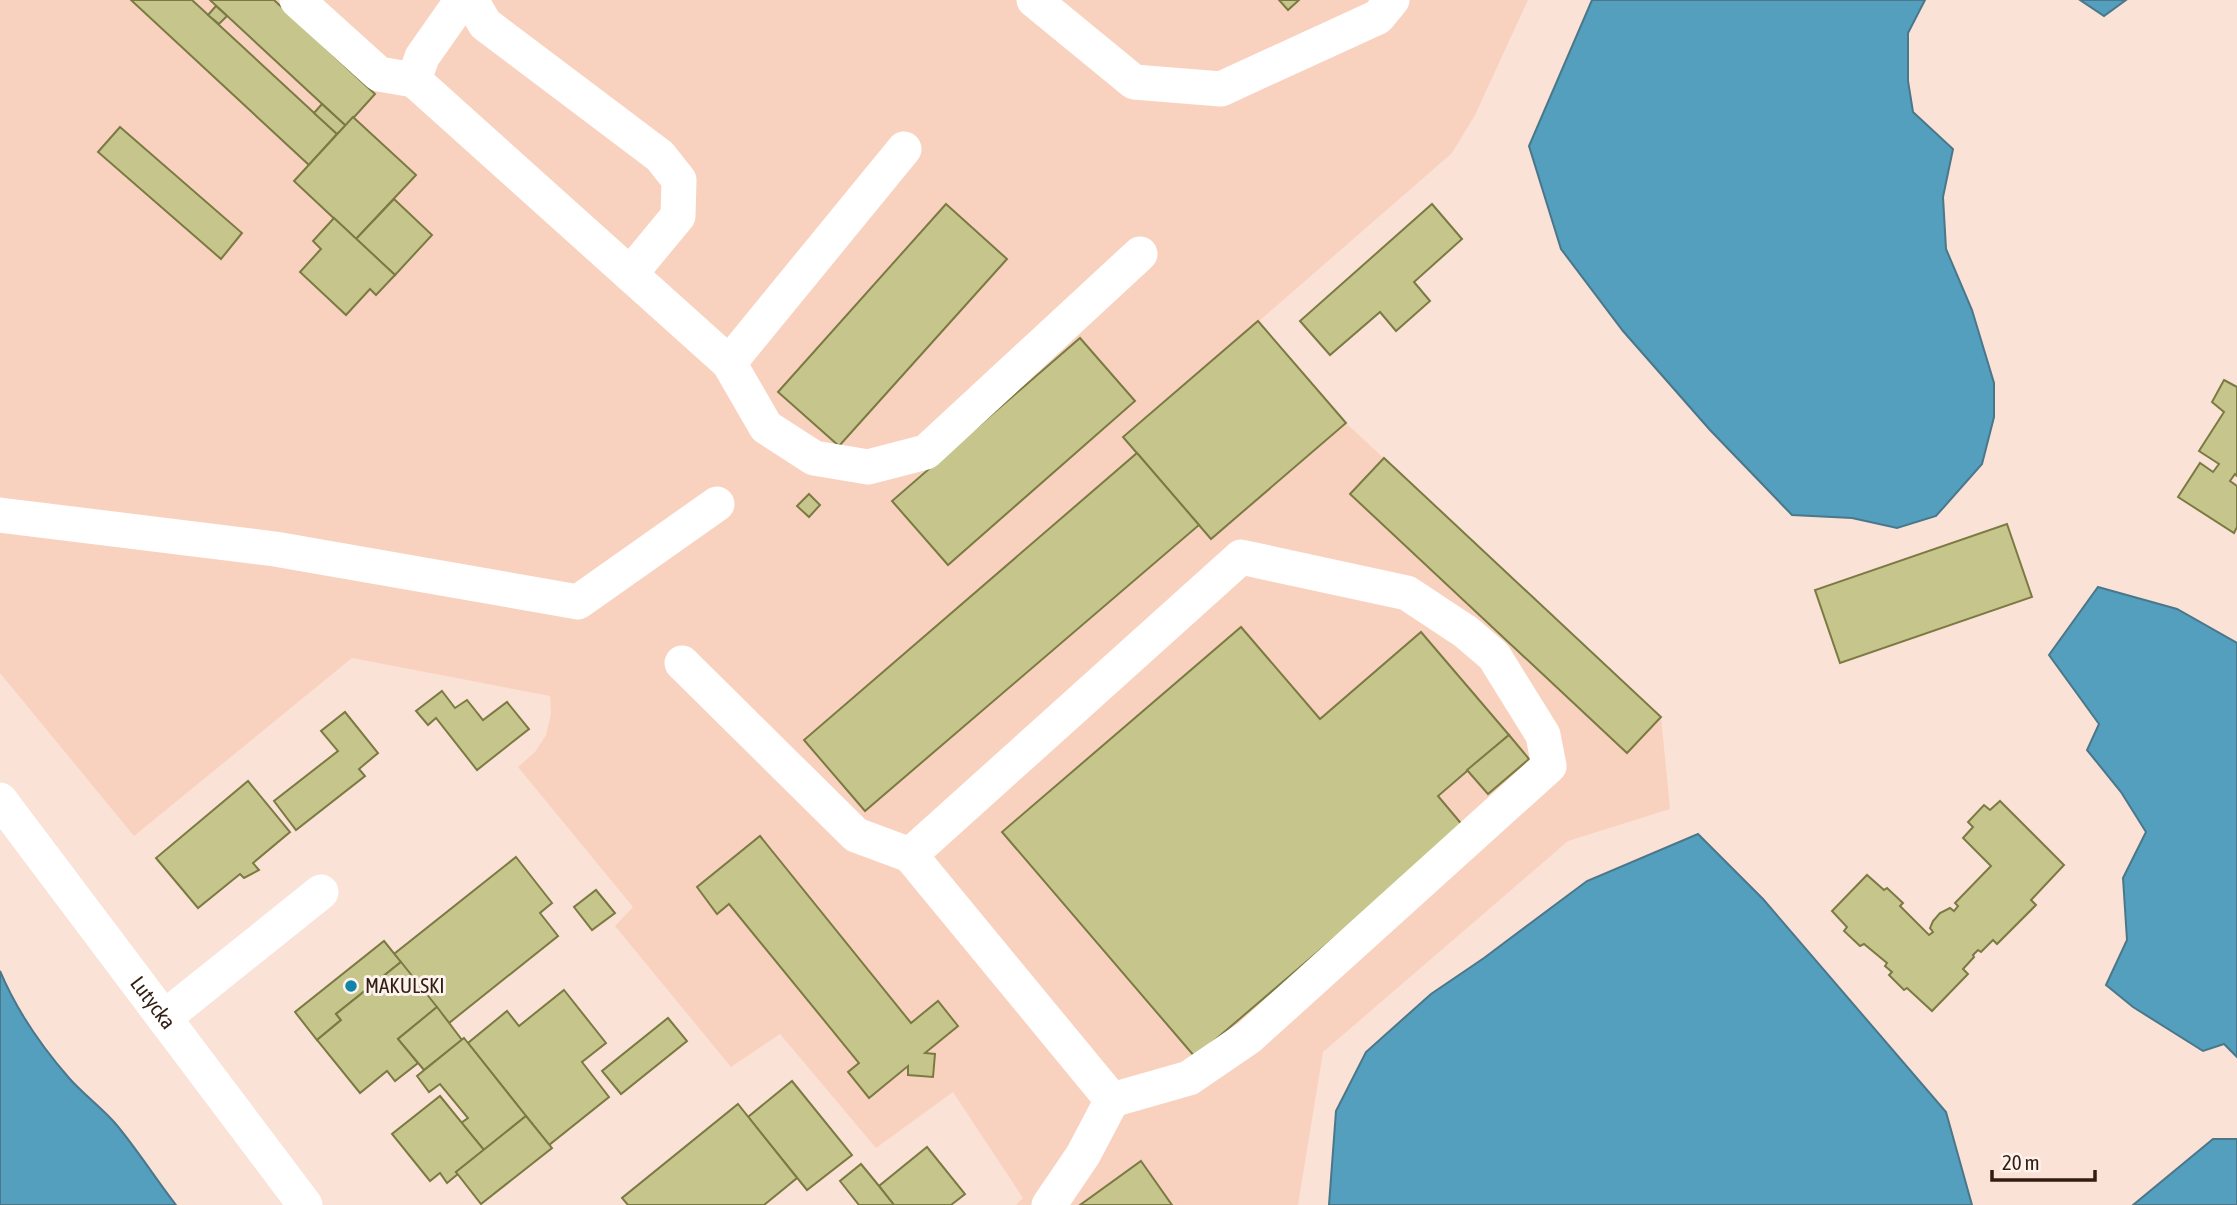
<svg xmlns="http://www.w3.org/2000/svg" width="2237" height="1205" viewBox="0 0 2237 1205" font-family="'Asap Condensed',sans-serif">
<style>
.built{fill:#f9d2bf}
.water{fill:#549ebe;stroke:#4a778a;stroke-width:2}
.building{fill:#c6c68c;stroke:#7b7a43;stroke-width:2}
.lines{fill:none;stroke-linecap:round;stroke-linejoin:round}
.minor{stroke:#fff;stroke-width:35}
.poi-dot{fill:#1284aa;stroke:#fef2ed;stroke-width:2.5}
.labels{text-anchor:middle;stroke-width:6;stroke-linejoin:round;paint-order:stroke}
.poi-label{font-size:21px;fill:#321d12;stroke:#fef2ed;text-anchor:start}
.street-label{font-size:21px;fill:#321d12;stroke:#fef2ed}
</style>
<rect width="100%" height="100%" fill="#fae2d7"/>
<!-- built -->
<polygon class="built" points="0,0 1528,0 1475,115 1452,153 1258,322 1346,423 1661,717 1670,809 1568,841 1323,1052 1298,1205 1016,1205 1023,1198 953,1092 876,1148 780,1034 731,1067 615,926 633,907 518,767 535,752 546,735 551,714 550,696 352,658 134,836 0,673"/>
<!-- water -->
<g class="water">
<polygon points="1592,0 1925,0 1908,33 1908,81 1913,112 1953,149 1943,197 1946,249 1972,310 1994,383 1994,417 1982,464 1936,516 1897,528 1852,518 1792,515 1710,430 1623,331 1561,249 1529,146"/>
<polygon points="2080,0 2126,0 2104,16"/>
<polygon points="2098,587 2177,609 2237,643 2237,1057 2224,1044 2203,1051 2133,1007 2106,985 2127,940 2123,878 2146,832 2121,792 2087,750 2099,724 2049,655"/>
<polygon points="1698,834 1763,899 1946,1112 1972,1205 1329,1205 1336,1111 1366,1052 1431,994 1484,958 1587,881"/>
<path d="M 0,971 C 16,1009 42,1047 69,1078 C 83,1094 101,1107 115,1123 C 137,1149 155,1178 176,1205 L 0,1205 Z"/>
<polygon points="2213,1139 2237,1139 2237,1205 2133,1205"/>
</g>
<!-- building -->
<g class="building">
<polygon points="131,0 192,0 337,134 309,165"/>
<polygon points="210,0 274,0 375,94 346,126"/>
<polygon points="1279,0 1299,0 1288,10"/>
<polygon points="216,6 227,16 219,24 208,15"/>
<polygon points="322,104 346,126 337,134 314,113"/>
<polygon points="353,117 416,175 356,239 294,181"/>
<polygon points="120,127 242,233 221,259 98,152"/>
<polygon points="394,199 432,235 395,275 356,239"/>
<polygon points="946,204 1007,259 839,446 778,392"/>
<polygon points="1432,204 1462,239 1414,282 1430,301 1396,331 1380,312 1330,355 1300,321"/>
<polygon points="334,218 395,275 376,295 370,289 346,315 300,272 321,249 313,241"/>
<polygon points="1258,321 1346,423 1211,539 1123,437"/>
<polygon points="1080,338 1135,401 948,565 892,501"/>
<polygon points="2224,380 2237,387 2237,476 2235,474 2230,481 2237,486 2237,527 2234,533 2178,497 2200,463 2213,472 2219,464 2199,451 2224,412 2212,402"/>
<polygon points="1137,453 1199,525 865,811 804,740"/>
<polygon points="1384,458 1661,717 1627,753 1350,494"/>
<polygon points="809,494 820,505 809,517 797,506"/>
<polygon points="2007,524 2032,597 1840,663 1815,590"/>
<polygon points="1241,627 1320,719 1421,632 1509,735 1438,796 1464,827 1195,1057 1002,832"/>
<polygon points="442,691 455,708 467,700 483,720 507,702 529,729 477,770 436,718 428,725 416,711"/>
<polygon points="345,712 378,753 359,769 365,776 296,830 274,801 338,751 321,731"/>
<polygon points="1509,735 1529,759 1488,794 1467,770"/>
<polygon points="248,781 290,832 253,863 259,870 244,878 240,874 198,908 156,858"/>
<polygon points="2000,801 2064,865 2031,900 2036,905 1997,944 1993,940 1981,952 1978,950 1973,955 1974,957 1963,969 1968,974 1932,1011 1907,988 1904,990 1889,975 1892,972 1885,966 1887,963 1864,944 1860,946 1844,931 1847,927 1832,911 1867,875 1884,890 1887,888 1903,903 1900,906 1929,935 1933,932 1930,928 1933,921 1940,913 1950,908 1954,911 1958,906 1955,903 1991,866 1963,838 1973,827 1968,822 1984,805 1990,810"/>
<polygon points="760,836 911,1023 938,1001 958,1026 925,1053 935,1054 933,1077 908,1075 908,1066 869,1098 848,1072 859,1063 729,904 717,914 697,887"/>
<polygon points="516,857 552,903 540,913 558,936 449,1023 394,954"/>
<polygon points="596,890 615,913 592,930 574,907"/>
<polygon points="384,941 401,962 336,1014 341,1020 317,1040 295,1012"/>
<polygon points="401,962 437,1007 398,1039 418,1063 395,1081 387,1071 360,1093 317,1040 341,1020 336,1014"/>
<polygon points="564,990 606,1043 582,1062 609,1097 549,1145 468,1043 507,1011 519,1026"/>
<polygon points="437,1007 462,1040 424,1070 398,1039"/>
<polygon points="668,1018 687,1041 621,1094 602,1071"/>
<polygon points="464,1038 526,1116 484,1150 461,1123 468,1118 440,1084 429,1092 417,1076"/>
<polygon points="792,1081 852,1155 807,1190 748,1117"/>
<polygon points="440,1096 484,1150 456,1172 458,1174 447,1183 440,1173 430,1181 392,1134"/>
<polygon points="738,1104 797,1178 764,1205 628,1205 622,1198"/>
<polygon points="526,1116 552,1148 481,1204 456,1172"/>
<polygon points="927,1147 965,1194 951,1205 894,1205 879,1186"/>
<polygon points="1141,1161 1172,1205 1080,1205"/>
<polygon points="861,1164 879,1186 894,1205 859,1205 840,1181"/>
</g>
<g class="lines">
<!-- minor -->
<g class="minor">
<polyline points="297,0 379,74 414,80"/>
<polyline points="462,0 422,57 414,80 729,363 766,427 814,458 868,467 926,452 1140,254"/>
<polyline points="471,0 485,24 660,156 679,180 678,216 630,274"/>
<polyline points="1034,0 1134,82 1221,89 1378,17 1392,0"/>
<polyline points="729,363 904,149"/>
<polyline points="0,515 275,549 578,602 717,504"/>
<polyline points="682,663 856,835 910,855"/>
<path id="s1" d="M 0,800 L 305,1205"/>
<polyline points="164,1018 321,892"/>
<polyline points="1049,1205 1083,1155 1112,1100 910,855 1241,557 1407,593 1466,632 1494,656 1543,735 1549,766 1249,1037 1189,1078 1112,1100"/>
</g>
</g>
<!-- markers -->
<circle class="poi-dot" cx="351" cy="986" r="7"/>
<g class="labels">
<!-- poi labels -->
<g class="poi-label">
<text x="365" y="993">MAKULSKI</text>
</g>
<!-- street labels -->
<g class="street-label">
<text dy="7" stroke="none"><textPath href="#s1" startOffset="254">Lutycka</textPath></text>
</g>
</g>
<!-- scale -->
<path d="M1992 1170v10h103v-10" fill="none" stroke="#321d12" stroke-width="3.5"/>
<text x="2002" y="1170" font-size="21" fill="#321d12" stroke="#fef2ed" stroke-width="5" paint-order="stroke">20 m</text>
</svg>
